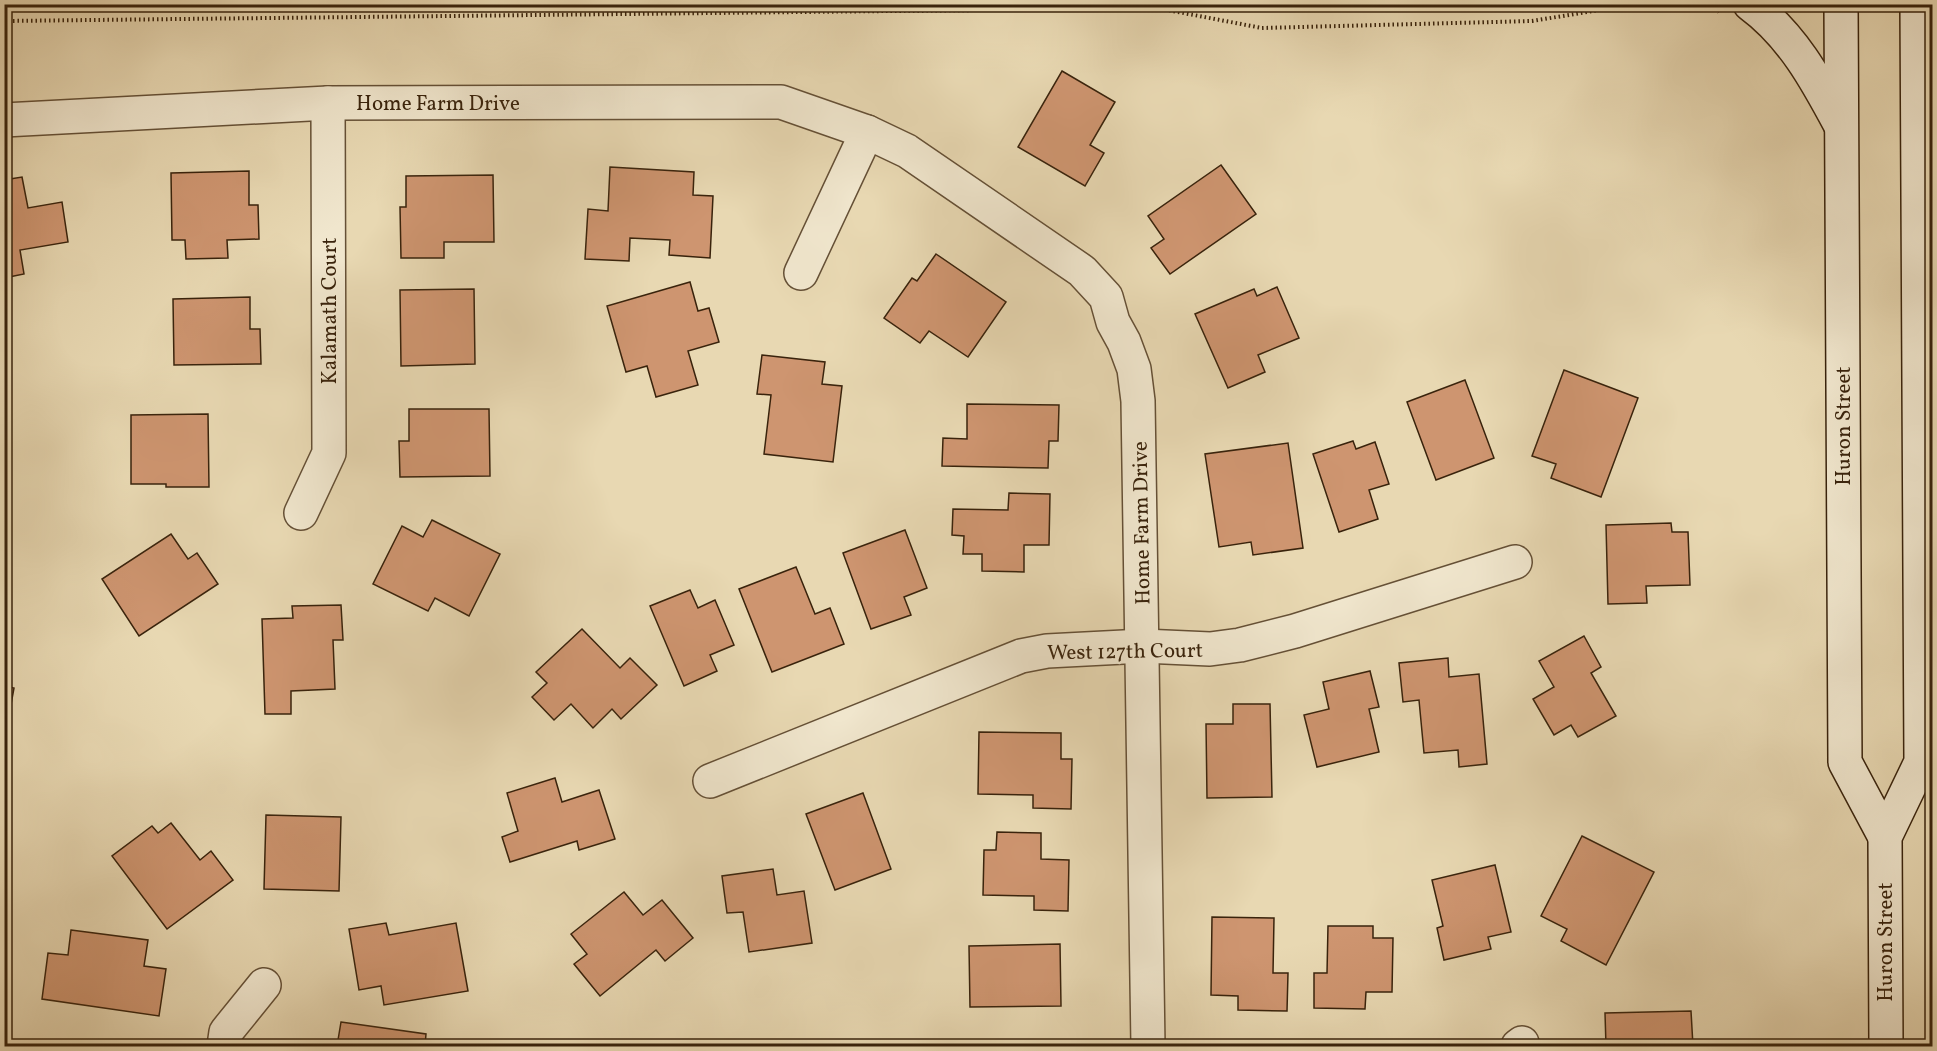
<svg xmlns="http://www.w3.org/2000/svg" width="1937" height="1051" viewBox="0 0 1937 1051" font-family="Vollkorn,serif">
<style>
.building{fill:#ce9570;stroke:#39230c;stroke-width:1.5}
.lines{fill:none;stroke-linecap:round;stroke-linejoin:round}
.minor-casing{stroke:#655036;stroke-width:36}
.secondary-casing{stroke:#39230c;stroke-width:36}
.path{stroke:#39230c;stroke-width:4;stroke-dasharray:1.5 3;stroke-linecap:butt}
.minor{stroke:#f0e6cd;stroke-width:33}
.secondary{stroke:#f0e6cd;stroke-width:33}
.labels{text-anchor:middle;stroke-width:4.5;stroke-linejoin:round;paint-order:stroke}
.street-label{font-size:21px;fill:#39230c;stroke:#f0e6cd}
</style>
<rect width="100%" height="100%" fill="#e8d8b2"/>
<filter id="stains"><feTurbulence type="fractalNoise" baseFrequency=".00333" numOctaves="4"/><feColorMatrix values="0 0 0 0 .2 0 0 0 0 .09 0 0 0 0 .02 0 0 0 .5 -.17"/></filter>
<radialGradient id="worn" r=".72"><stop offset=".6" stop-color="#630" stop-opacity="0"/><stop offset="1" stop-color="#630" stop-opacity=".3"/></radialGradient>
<!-- building -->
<g class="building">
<polygon points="1062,71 1115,102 1090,145 1104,153 1085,186 1018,147"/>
<polygon points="1221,165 1256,214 1170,274 1151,248 1164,239 1148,216"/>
<polygon points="610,167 694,172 693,195 713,196 710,258 669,255 670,240 630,238 629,261 585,259 588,209 608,211"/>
<polygon points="249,171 249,205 258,205 259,239 227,240 228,258 186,259 185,240 172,240 171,173"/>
<polygon points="493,175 494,242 444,242 444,258 401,258 400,207 406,207 406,176"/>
<polygon points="22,177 28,208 62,202 68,242 20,250 24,274 4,278 4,180"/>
<polygon points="936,254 1006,302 968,357 929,331 920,343 884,318 912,278 917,281"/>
<polygon points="690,282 698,311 709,308 719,342 688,351 698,385 656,397 647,366 626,372 607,306"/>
<polygon points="1277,287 1299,338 1258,355 1265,372 1228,388 1195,314 1254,289 1257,296"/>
<polygon points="474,289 475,364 401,366 400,290"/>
<polygon points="250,297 250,329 260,329 261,364 174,365 173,299"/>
<polygon points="762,355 825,362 822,384 842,386 833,462 764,454 771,395 757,394"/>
<polygon points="1564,370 1638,398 1601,497 1551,478 1556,464 1532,456"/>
<polygon points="1465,380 1494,458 1436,480 1407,402"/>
<polygon points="967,404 1059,405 1058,441 1049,441 1048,468 942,466 943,438 967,439"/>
<polygon points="409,409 489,409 490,476 400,477 399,441 409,441"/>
<polygon points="208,414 209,487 166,487 166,484 131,484 131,415"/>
<polygon points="1353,441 1356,449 1375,442 1389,484 1369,490 1378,519 1339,532 1313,454"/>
<polygon points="1288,443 1303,548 1253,555 1251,542 1219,547 1205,454"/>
<polygon points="1009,493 1050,494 1049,545 1024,545 1024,572 982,571 982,554 963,554 964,536 952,535 953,509 1008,510"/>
<polygon points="432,520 500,554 469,616 435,598 428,611 373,584 402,526 423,537"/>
<polygon points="1671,523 1672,532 1688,532 1690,585 1646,586 1647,603 1608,604 1606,525"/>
<polygon points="905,530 927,588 904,597 911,615 871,629 843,553"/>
<polygon points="171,534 188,559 197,553 218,584 139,636 102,579"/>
<polygon points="796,567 815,614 830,608 844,644 772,672 739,589"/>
<polygon points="690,590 698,608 715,600 734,645 710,655 717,671 684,686 650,606"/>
<polygon points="341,605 343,640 333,640 335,689 291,691 291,714 265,714 262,619 293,618 292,606"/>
<polygon points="582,629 620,668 630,658 657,685 621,719 612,709 593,728 571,704 554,720 532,697 547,683 536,672"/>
<polygon points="1584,636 1601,667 1591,673 1616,716 1578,737 1571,725 1554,735 1533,699 1554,687 1539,661"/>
<polygon points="1448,658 1449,677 1479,674 1487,764 1459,767 1458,750 1424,753 1419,700 1403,702 1399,663"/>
<polygon points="1370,671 1379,707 1369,709 1379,752 1317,767 1304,715 1329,709 1323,682"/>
<polygon points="4,686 14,688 4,742"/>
<polygon points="1233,704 1270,704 1272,797 1207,798 1206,724 1233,724"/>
<polygon points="979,732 1061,733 1061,759 1072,759 1071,809 1033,808 1033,795 978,794"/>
<polygon points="555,778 562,802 599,790 615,839 579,850 577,841 510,862 502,837 518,831 507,793"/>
<polygon points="863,793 891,869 835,890 806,814"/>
<polygon points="266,815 341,817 339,891 264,889"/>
<polygon points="171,823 200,860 211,851 233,880 167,929 112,856 152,826 158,833"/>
<polygon points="997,832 1041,833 1041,859 1069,860 1068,911 1034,910 1034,896 983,895 984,850 996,850"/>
<polygon points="1582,836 1654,872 1606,965 1561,941 1567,929 1541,916"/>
<polygon points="1495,865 1511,932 1488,937 1491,949 1444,960 1437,928 1443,926 1432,880"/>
<polygon points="773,869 777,895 804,891 812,943 749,952 743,912 727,913 722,876"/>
<polygon points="624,892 643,915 662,900 693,938 665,961 656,950 600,996 574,964 587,954 571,934"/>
<polygon points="1212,917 1274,918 1273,973 1288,973 1287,1011 1238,1010 1238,996 1211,995"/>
<polygon points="386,923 389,935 456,923 468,991 384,1005 381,986 359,990 349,929"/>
<polygon points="1328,926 1373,926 1373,938 1393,938 1392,992 1366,992 1365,1009 1314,1008 1314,973 1327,973"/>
<polygon points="71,930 148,940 144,966 166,969 159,1016 42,999 48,953 68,955"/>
<polygon points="1060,944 1061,1006 970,1007 969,946"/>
<polygon points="1691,1011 1693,1046 1606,1046 1605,1013"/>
<polygon points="341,1022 426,1034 425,1046 337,1046"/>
<polygon points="1067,1041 1067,1046 997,1046 996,1043"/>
</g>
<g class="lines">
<defs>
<g id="minor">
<polyline points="4,120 328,103 781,102 867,132 907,151 1082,271 1106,297 1113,322 1124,342 1134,369 1138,401 1148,1046"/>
<polyline points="801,273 867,132"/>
<polyline points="301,513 329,453 328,103"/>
<polyline points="710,781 1021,656 1047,651 1143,646 1210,649 1240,645 1295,631 1515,562"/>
<polyline points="224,1046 226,1032 264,985"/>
<polyline points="1518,1046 1522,1043"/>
</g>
<g id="secondary">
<path d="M 1750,4 C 1792,35 1816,79 1840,124"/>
<polyline points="1841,4 1845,762 1885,837"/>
<polyline points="1886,1046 1885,837 1921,762 1917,4"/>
</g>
</defs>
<!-- minor casing -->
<use href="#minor" class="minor-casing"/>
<!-- secondary casing -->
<use href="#secondary" class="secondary-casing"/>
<!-- path -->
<polyline class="path" points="4,21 1157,8 1262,28 1532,21 1630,5 1715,9 1719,12"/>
<!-- minor -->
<use href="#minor" class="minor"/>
<!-- secondary -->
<use href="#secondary" class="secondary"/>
</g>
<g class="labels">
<!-- street labels -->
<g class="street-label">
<text x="438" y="110">Home Farm Drive</text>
<text transform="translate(329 311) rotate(-90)" y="7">Kalamath Court</text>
<text transform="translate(1843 426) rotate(-90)" y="7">Huron Street</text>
<text transform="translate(1141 523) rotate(-91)" y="7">Home Farm Drive</text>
<text transform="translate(1125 651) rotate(-1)" y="7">West 127th Court</text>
<text transform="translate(1885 942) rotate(-90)" y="7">Huron Street</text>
</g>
</g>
<!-- margin -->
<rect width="1937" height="1051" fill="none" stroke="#e8d8b2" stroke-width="24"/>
<rect x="6" y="6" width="1925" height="1039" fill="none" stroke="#39230c" stroke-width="3"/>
<rect x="12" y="12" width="1913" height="1027" fill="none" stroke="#39230c" stroke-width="1.5"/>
<rect width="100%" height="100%" filter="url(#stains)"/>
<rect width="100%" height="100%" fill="url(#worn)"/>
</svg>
